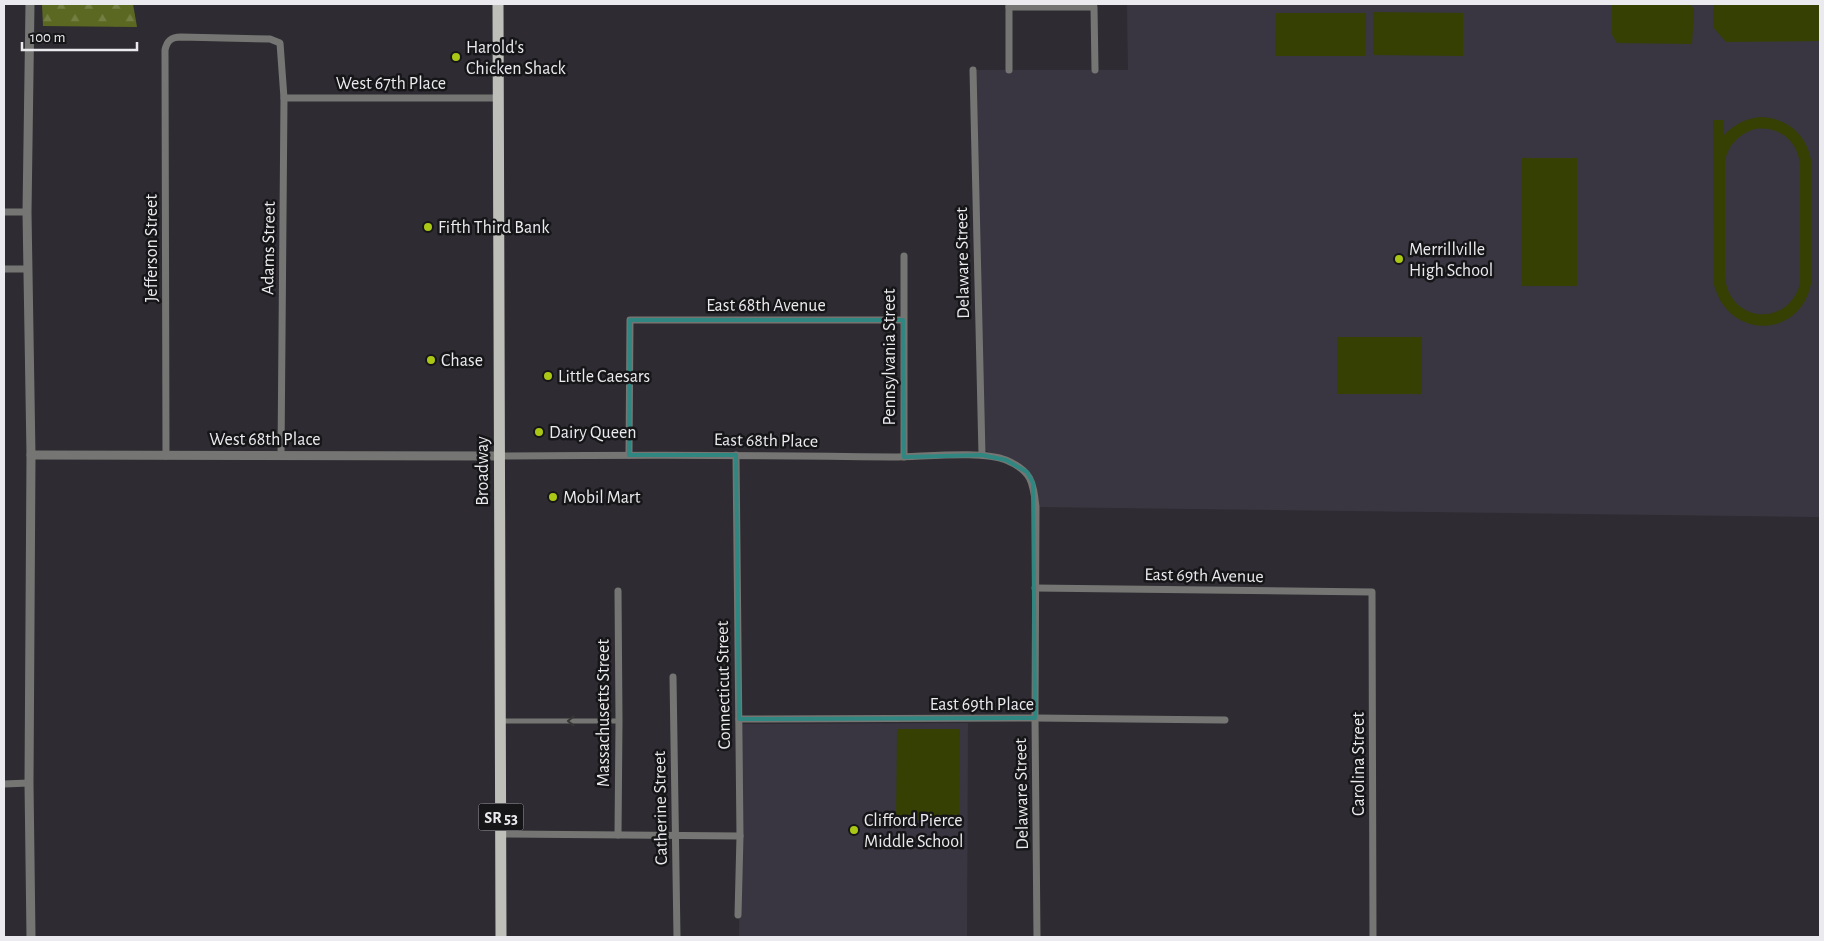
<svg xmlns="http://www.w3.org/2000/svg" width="1824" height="941" viewBox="0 0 1824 941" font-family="'Alegreya Sans',sans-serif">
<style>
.built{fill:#393641}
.forest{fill:url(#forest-firs)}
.pitch{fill:#364002;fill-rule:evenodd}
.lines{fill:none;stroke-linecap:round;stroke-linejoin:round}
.pedestrian{stroke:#757673;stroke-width:5}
.minor{stroke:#757673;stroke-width:7}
.tertiary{stroke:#757673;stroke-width:9}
.primary{stroke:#bdbfb8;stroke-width:11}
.oneway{stroke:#373738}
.marked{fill:none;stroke:#308781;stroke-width:4;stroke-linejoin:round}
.poi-dot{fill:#abc716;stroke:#161518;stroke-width:2}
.labels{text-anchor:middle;stroke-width:5;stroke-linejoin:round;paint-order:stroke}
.shield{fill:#161518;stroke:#abaaae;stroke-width:1}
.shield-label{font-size:16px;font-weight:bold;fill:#ebeaee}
.poi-label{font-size:18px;fill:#ebeaee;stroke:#161518;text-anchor:start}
.street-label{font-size:18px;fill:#ebeaee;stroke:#161518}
</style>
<defs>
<pattern id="forest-firs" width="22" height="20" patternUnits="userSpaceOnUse" patternTransform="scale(1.25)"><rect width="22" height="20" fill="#5a6821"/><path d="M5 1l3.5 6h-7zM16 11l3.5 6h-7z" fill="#727e42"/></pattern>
</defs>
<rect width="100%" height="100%" fill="#2e2c32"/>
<!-- built -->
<g class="built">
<polygon points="1127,4 1820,4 1820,517 1036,507 1027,472 981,448 973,70 1128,70"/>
<polygon points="968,723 967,937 739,937 742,724"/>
</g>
<!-- forest -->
<polygon class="forest" points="42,4 133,4 137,27 43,26"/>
<!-- pitch -->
<g class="pitch">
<polygon points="1612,4 1690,4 1694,9 1692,44 1617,43 1612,35"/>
<polygon points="1713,4 1820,4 1820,41 1726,42 1713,27"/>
<polygon points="1373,12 1463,13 1463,56 1373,55"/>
<polygon points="1276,13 1366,13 1365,56 1275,56"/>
<path d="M 1762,117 C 1790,119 1809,137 1812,166 L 1812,277 C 1806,338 1730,343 1714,285 L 1713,120 L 1724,120 L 1724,135 C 1735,124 1746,118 1762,117 ZM 1755,129 C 1780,126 1798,141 1800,165 L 1800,284 C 1787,329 1728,322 1725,276 L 1725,160 C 1729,144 1739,134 1755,129 Z"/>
<rect x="1522" y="158" width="55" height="128"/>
<rect x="1337" y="337" width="85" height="57"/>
<polygon points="897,729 960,729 959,820 896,820"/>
</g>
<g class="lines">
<!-- pedestrian -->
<polyline class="pedestrian" points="500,721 619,721"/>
<!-- minor -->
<g class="minor">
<polyline points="1009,7 1094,7 1095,70"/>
<polyline points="973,70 982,455"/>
<polyline points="1009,70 1009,4"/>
<polyline points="284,98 499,98"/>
<polyline points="4,212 27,212"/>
<polyline points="4,269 28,269"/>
<polyline points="629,455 630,320 903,320"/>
<polyline points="736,455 740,836 738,915"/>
<path d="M 166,456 L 165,50 C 167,41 171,37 181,37 L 270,39 L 280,43 L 284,98 L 281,455"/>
<path d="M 500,456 C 631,455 762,455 893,457 C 922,457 982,450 1006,460 C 1032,471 1033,482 1036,507 L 1035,718 L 1037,937"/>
<polyline points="904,457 904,256"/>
<polyline points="1035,588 1372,592 1373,937"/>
<polyline points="673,677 677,937"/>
<polyline points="739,719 1035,718 1225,720"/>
<polyline points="4,784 29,783"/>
<polyline points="501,834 740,836"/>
<polyline points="618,835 619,721 618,591"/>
</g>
<!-- tertiary -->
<g class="tertiary">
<polyline points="30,4 27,212 31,455 29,783 31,937"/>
<polyline points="31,455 500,456"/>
</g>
<!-- primary -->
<polyline class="primary" points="498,4 501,937"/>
</g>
<!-- one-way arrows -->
<defs><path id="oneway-chevron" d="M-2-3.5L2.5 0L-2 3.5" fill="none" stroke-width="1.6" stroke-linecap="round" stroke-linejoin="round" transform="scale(1.25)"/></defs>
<use class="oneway" href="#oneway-chevron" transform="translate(571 721) rotate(-180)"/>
<!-- marked area -->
<path class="marked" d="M 630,320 L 903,320 L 904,457 L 982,455 L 1006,460 L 1027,472 L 1033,483 L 1035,718 L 739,719 L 736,455 L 629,455 Z"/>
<!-- markers -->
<g class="poi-dot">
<circle cx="456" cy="57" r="5"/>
<circle cx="428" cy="227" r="5"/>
<circle cx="1399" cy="259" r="5"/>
<circle cx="431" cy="360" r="5"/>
<circle cx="548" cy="376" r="5"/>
<circle cx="539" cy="432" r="5"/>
<circle cx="553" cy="497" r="5"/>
<circle cx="854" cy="830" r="5"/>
</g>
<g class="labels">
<!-- shield labels -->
<rect class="shield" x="478.5" y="803.5" width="45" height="27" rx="4"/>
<g class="shield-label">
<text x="501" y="823">SR 53</text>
</g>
<!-- poi labels -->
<g class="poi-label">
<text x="466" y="53">Harold's<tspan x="466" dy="21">Chicken Shack</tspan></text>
<text x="438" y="233">Fifth Third Bank</text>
<text x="1409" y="255">Merrillville<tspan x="1409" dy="21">High School</tspan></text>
<text x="441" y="366">Chase</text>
<text x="558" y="382">Little Caesars</text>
<text x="549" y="438">Dairy Queen</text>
<text x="563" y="503">Mobil Mart</text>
<text x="864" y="826">Clifford Pierce<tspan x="864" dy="21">Middle School</tspan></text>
</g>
<!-- street labels -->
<g class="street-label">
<text x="391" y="89">West 67th Place</text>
<text transform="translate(151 248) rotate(-90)" y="6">Jefferson Street</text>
<text transform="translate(268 248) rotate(-89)" y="6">Adams Street</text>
<text transform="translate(962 263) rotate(-91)" y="6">Delaware Street</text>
<text x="766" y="311">East 68th Avenue</text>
<text transform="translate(889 357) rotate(-90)" y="6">Pennsylvania Street</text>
<text x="265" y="445">West 68th Place</text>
<text transform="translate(766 440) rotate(1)" y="6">East 68th Place</text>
<text transform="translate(482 471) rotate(-90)" y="6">Broadway</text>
<text transform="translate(1204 575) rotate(1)" y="6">East 69th Avenue</text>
<text transform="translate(723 685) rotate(-91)" y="6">Connecticut Street</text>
<text x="982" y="710">East 69th Place</text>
<text transform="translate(603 713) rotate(-90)" y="6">Massachusetts Street</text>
<text transform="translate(1358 764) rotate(-90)" y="6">Carolina Street</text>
<text transform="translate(1021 794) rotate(-91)" y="6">Delaware Street</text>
<text transform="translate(660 808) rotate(-91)" y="6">Catherine Street</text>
</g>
</g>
<!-- border -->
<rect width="1824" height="941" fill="none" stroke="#ebeaee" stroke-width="10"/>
<!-- scale -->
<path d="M22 42v8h115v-8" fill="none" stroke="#ebeaee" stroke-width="2.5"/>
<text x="30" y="42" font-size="15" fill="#ebeaee" stroke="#161518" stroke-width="4" paint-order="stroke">100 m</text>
</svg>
